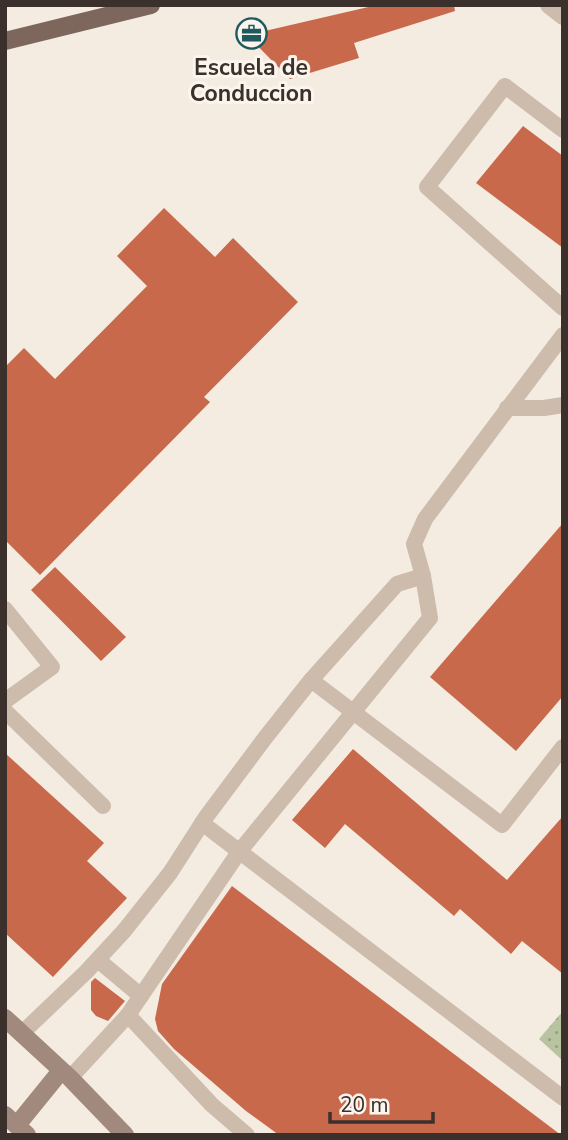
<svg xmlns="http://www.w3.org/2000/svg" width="568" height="1140" viewBox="0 0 568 1140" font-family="'Nunito Sans',sans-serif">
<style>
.park{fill:url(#park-dots)}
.building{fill:#c8694b}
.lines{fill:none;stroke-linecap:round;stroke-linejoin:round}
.service{stroke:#cdbbac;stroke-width:16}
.minor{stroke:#cdbbac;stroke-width:18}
.secondary{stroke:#a18a7d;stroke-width:18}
.primary{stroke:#7d675c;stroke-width:18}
.labels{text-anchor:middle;stroke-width:6;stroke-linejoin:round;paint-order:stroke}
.poi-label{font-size:23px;font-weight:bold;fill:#3b302b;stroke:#fbf5ee}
</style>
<defs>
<pattern id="park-dots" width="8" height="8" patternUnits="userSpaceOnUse" patternTransform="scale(1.75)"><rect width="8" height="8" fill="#b8c4a0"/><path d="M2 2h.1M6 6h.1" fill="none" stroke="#97a083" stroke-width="1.8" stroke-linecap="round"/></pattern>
</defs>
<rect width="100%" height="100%" fill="#f4ebe1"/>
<!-- park -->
<polygon class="park" points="563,1011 563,1061 539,1039"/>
<!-- building -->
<g class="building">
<polygon points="377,5 454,5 455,11 354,43 359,58 290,79 247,35"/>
<polygon points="523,126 563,156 563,248 476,183"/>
<polygon points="164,208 215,257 233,238 298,302 204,397 210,402 40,575 5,540 5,367 24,348 55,379 147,286 117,256"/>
<polygon points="563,523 563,696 516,751 430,677"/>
<polygon points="55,567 126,637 101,661 31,590"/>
<polygon points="353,749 507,880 563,816 563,974 522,941 511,954 460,909 454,916 345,824 325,848 292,820"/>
<polygon points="5,753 104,843 87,861 127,898 53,977 5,933"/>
<polygon points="232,886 561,1135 279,1135 246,1111 174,1049 158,1031 155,1019 162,984"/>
<polygon points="95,978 125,1001 108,1021 96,1016 91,1010 91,982"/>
</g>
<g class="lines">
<!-- service -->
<g class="service">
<polyline points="563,130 505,86 427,187 563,308"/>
<polyline points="507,408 544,408 563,405"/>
<polyline points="5,609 52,667 5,701"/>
<polyline points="311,680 502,825 563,747"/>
<polyline points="5,711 103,806"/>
<polyline points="202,823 563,1098"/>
<polyline points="98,960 141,996"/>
<polyline points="128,1015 239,852 430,618 423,576 414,544 425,519 563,335"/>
<polyline points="21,1034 86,972 124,931 170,873 206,817 265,738 311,680 397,584 423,576"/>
<polyline points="70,1078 128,1015 212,1105 247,1135"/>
</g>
<!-- minor -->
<polyline class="minor" points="549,5 563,16"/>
<!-- secondary -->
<g class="secondary">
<polyline points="5,1018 70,1078 125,1135"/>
<polyline points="5,1115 27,1135"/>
<polyline points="17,1125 60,1072"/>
</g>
<!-- primary -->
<polyline class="primary" points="5,41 151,5"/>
</g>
<!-- icons -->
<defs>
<symbol id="office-ring" viewBox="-11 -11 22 22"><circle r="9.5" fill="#fbf5ee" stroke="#1f5a5e" stroke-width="1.5"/><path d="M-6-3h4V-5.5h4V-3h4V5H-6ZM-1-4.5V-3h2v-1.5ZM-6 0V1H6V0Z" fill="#1f5a5e"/></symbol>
</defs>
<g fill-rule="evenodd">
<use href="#office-ring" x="234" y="16" width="35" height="35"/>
</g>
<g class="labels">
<!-- poi labels -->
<g class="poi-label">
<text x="251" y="75">Escuela de<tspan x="251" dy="26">Conduccion</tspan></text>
</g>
</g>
<!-- border -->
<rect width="568" height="1140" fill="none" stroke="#3b302b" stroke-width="14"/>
<!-- scale -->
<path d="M330 1112v10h103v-10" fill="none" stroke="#3b302b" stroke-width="3.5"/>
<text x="340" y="1112" font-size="21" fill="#3b302b" stroke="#fbf5ee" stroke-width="5" paint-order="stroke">20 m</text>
</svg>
